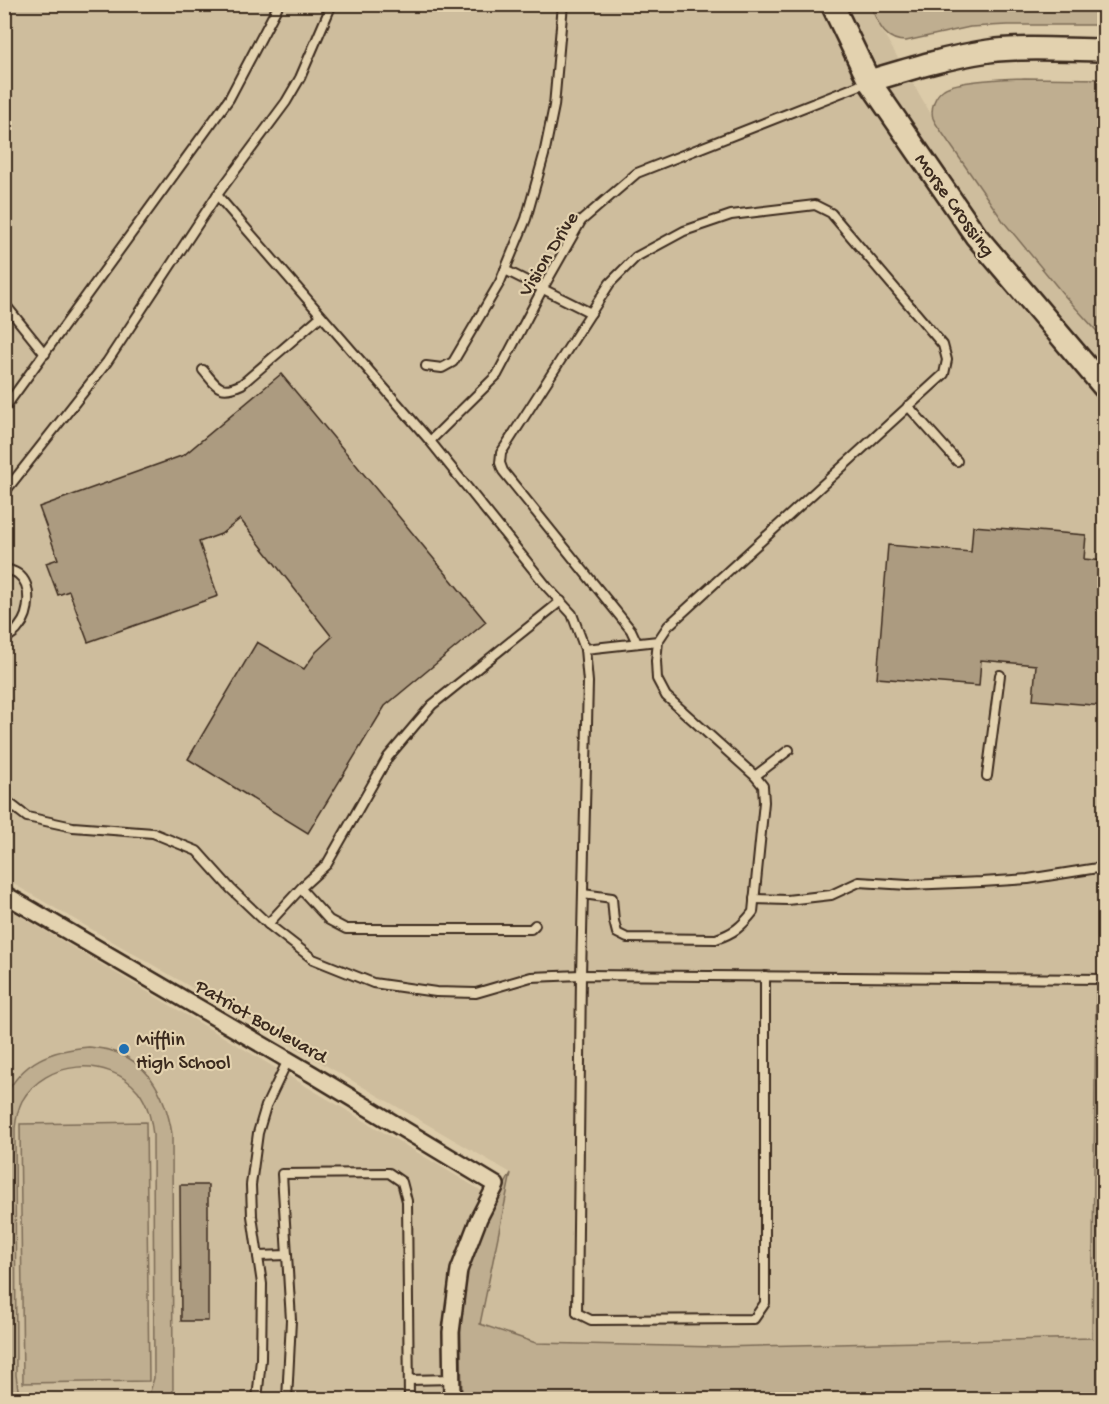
<svg xmlns="http://www.w3.org/2000/svg" width="1109" height="1404" viewBox="0 0 1109 1404" font-family="'Gochi Hand',sans-serif">
<style>
.built{fill:#cebd9d}
.green{fill:#bfae90;stroke:#7d6c57;stroke-width:1.5}
.building{fill:#ac9b80;stroke:#3b2a1e;stroke-width:1.5}
.lines{fill:none;stroke-linecap:round;stroke-linejoin:round}
.lane-casing{stroke:#3b2a1e;stroke-width:12}
.street-casing{stroke:#3b2a1e;stroke-width:20}
.secondary-casing{stroke:#3b2a1e;stroke-width:26}
.lane{stroke:#e3d2af;stroke-width:8}
.street{stroke:#e3d2af;stroke-width:15}
.secondary{stroke:#e3d2af;stroke-width:21}
.poi-dot{fill:#1f6fb2;stroke:#e3d2af;stroke-width:2}
.labels{text-anchor:middle;stroke-width:4.5;stroke-linejoin:round;paint-order:stroke}
.street-label{font-size:20px;fill:#3b2a1e;stroke:#e3d2af}
.poi-label{font-size:20px;fill:#3b2a1e;stroke:#e3d2af;text-anchor:start}
</style>
<rect width="100%" height="100%" fill="#dccba9"/>
<filter id="ink" filterUnits="userSpaceOnUse"><feTurbulence type="fractalNoise" baseFrequency=".0167" numOctaves="2"/><feDisplacementMap in="SourceGraphic" scale="12" xChannelSelector="R" yChannelSelector="G"/><feConvolveMatrix kernelMatrix="1 2 1 2 8 2 1 2 1" color-interpolation-filters="sRGB"/></filter>
<g filter="url(#ink)">
<!-- built -->
<g class="built">
<polygon points="5,5 870,5 882,31 941,131 1003,221 1064,295 1104,339 1104,994 1096,995 1092,1339 717,1347 536,1343 480,1324 511,1173 5,879"/>
<polygon points="5,907 482,1191 453,1258 446,1287 444,1322 445,1399 5,1400"/>
</g>
<!-- green -->
<g class="green">
<path d="M 870,5 L 1104,5 L 1104,25 L 1007,25 L 970,27 L 906,41 C 883,41 878,22 870,5 Z"/>
<path d="M 1024,78 L 1104,79 L 1104,339 L 1064,295 L 1003,221 L 941,131 C 938,127 935,123 933,118 C 930,108 935,95 944,89 C 959,80 1005,79 1024,78 Z"/>
<path d="M 1096,994 L 1104,994 L 1104,1399 L 462,1400 C 462,1357 457,1306 467,1265 C 474,1235 496,1201 511,1173 L 480,1324 L 536,1343 L 717,1347 L 1092,1338 Z"/>
<path d="M 89,1047 C 96,1048 105,1048 112,1051 C 151,1063 166,1097 172,1134 L 173,1399 L 148,1399 L 154,1378 L 153,1135 C 151,1119 148,1104 138,1091 C 108,1055 45,1060 22,1101 C 18,1109 16,1119 15,1128 L 16,1375 L 18,1389 L 22,1399 L 5,1399 L 5,1097 C 22,1061 51,1050 89,1047 Z"/>
<polygon points="146,1122 149,1381 23,1383 20,1124"/>
</g>
<!-- building -->
<g class="building">
<polygon points="281,374 486,622 385,706 308,833 188,759 257,642 304,669 316,652 332,637 240,519 221,534 199,542 218,596 88,642 69,591 58,595 46,563 58,559 39,507 184,455"/>
<polygon points="973,526 1086,535 1084,559 1104,561 1104,706 1033,700 1036,665 981,660 979,686 877,678 888,545 971,552"/>
<polygon points="180,1185 208,1185 208,1321 181,1321"/>
</g>
<g class="lines">
<defs>
<g id="lane">
<polyline points="217,195 430,441 548,588 572,614 585,649 588,682 581,975 577,1313 591,1320 754,1319 765,1303 765,976"/>
<polyline points="505,270 591,313"/>
<polyline points="4,303 45,354"/>
<polyline points="426,366 442,368 453,362 500,282 526,219 544,155 554,106 563,4"/>
<path d="M 203,370 C 217,386 219,395 242,384 L 321,316"/>
<polyline points="908,406 957,461"/>
<polyline points="4,409 229,99 279,4"/>
<polyline points="430,441 497,375 543,288 581,221 637,173 868,82"/>
<polyline points="4,493 107,362 217,195 286,102 300,78 332,4"/>
<path d="M 4,568 C 8,570 14,571 18,574 C 33,585 30,614 19,627 C 16,632 10,636 4,639"/>
<polyline points="585,649 658,641"/>
<polyline points="755,776 789,750"/>
<polyline points="987,776 1000,675"/>
<polyline points="4,799 27,817 73,827 153,833 197,851 231,889 268,924 313,959 373,983 436,992 476,993 531,977 581,975 1104,979"/>
<polyline points="301,889 329,920 346,929 531,929 535,925"/>
<path d="M 583,894 L 612,898 L 614,921 L 617,933 L 627,938 L 716,939 C 734,933 741,927 753,912 L 764,802 L 763,786 L 755,776 L 666,696 L 657,679 L 656,661 L 658,641 L 668,626 L 944,374 L 947,360 L 943,345 L 831,213 L 815,205 L 731,215 L 684,231 L 636,257 L 610,283 L 501,453 L 500,463 L 503,471 L 631,630 L 637,643"/>
<polyline points="754,899 787,900 831,895 859,882 908,885 982,882 1028,879 1104,867"/>
<polyline points="268,924 303,886 327,864 388,757 432,705 561,601"/>
<polyline points="258,1256 287,1255 282,1174 389,1173 402,1182 407,1201 409,1400"/>
<polyline points="409,1380 452,1379"/>
<polyline points="257,1400 261,1359 262,1284 252,1216 251,1185 258,1133 266,1106 288,1060"/>
<polyline points="287,1400 291,1320 287,1255"/>
</g>
<polyline id="street" points="4,894 312,1074 496,1185 479,1218 459,1270 451,1332 452,1400"/>
<g id="secondary">
<polyline points="832,4 869,81 976,236 1104,387"/>
<path d="M 869,81 C 909,69 948,57 989,51 C 1027,46 1067,50 1104,50"/>
</g>
</defs>
<!-- lane casing -->
<use href="#lane" class="lane-casing"/>
<!-- street casing -->
<use href="#street" class="street-casing"/>
<!-- secondary casing -->
<use href="#secondary" class="secondary-casing"/>
<!-- lane -->
<use href="#lane" class="lane"/>
<!-- street -->
<use href="#street" class="street"/>
<!-- secondary -->
<use href="#secondary" class="secondary"/>
</g>
</g>
<!-- markers -->
<circle class="poi-dot" cx="124" cy="1049" r="6"/>
<g class="labels">
<!-- street labels -->
<g class="street-label">
<text transform="translate(956 204) rotate(54)" y="7">Morse Crossing</text>
<text transform="translate(547 253) rotate(-58)" y="7">Vision Drive</text>
<text transform="translate(262 1020) rotate(30)" y="7">Patriot Boulevard</text>
</g>
<!-- poi labels -->
<g class="poi-label">
<text x="136" y="1045">Mifflin<tspan x="136" dy="23">High School</tspan></text>
</g>
</g>
<!-- margin -->
<rect width="1109" height="1404" fill="none" stroke="#e3d2af" stroke-width="24"/>
<rect x="12" y="12" width="1085" height="1380" fill="none" stroke="#3b2a1e" stroke-width="2" filter="url(#ink)"/>
</svg>
